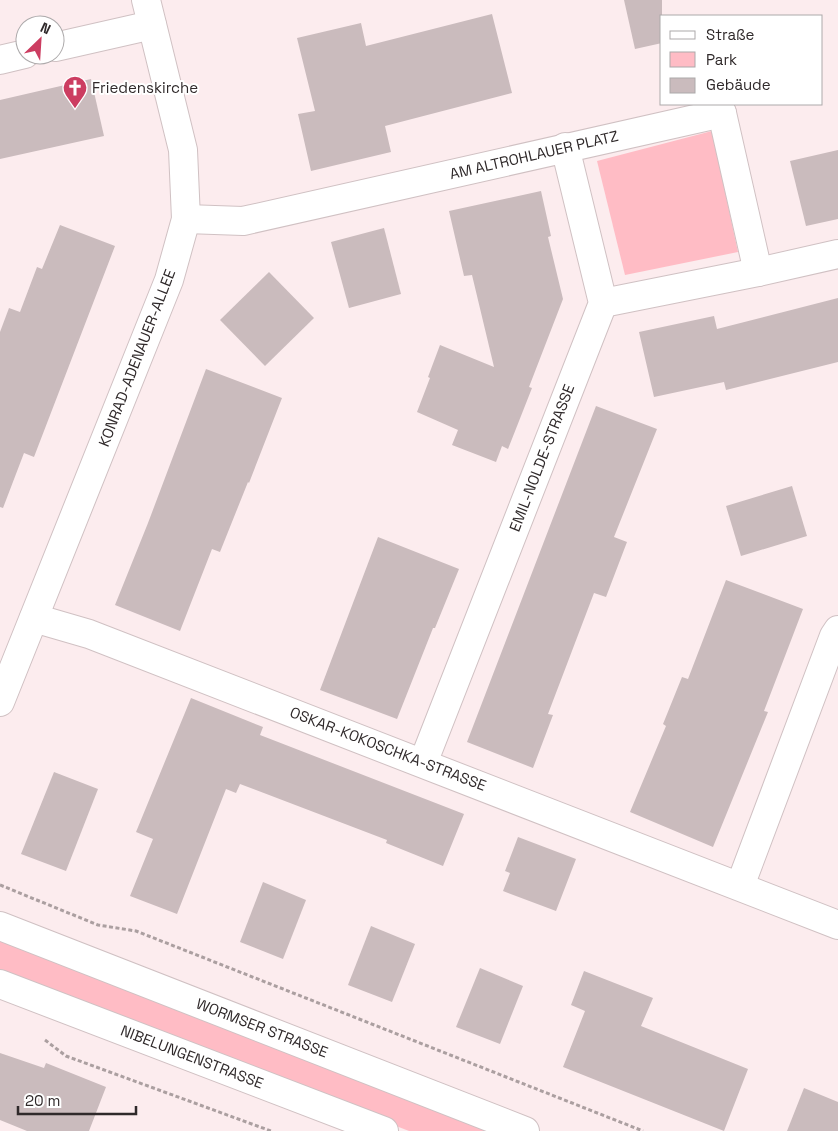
<svg xmlns="http://www.w3.org/2000/svg" width="838" height="1131" viewBox="0 0 838 1131" font-family="'Space Grotesk',sans-serif">
<style>
.green{fill:#ffbcc5}
.building{fill:#cabbbd}
.lines{fill:none;stroke-linecap:round;stroke-linejoin:round}
.street-casing{stroke:#d0c1c3;stroke-width:30}
.secondary-casing{stroke:#d0c1c3;stroke-width:30}
.path{stroke:#ab9fa0;stroke-width:3;stroke-dasharray:4 2.5;stroke-linecap:butt}
.street{stroke:#fff;stroke-width:28}
.secondary{stroke:#fff;stroke-width:28}
.labels{text-anchor:middle;stroke-width:4;stroke-linejoin:round;paint-order:stroke}
.poi-label{font-size:15px;fill:#2f292a;stroke:#fff;text-anchor:start}
.street-label{font-size:15px;fill:#2f292a;stroke:#fff}
</style>
<rect width="100%" height="100%" fill="#fcecee"/>
<!-- green -->
<g class="green">
<polygon points="712,131 738,252 625,275 597,161"/>
<polygon points="0,936 496,1131 409,1131 0,972"/>
</g>
<!-- building -->
<g class="building">
<polygon points="624,0 662,0 662,43 635,49"/>
<polygon points="492,14 512,93 385,126 391,152 311,171 298,114 315,111 297,38 361,23 366,46"/>
<polygon points="91,79 104,136 0,159 0,100"/>
<polygon points="838,150 838,219 806,226 790,161"/>
<polygon points="541,191 551,236 548,237 563,299 529,387 532,388 508,449 502,446 496,462 452,445 458,430 417,412 430,378 428,377 440,345 494,367 472,275 464,276 449,211"/>
<polygon points="60,225 115,246 34,457 24,453 3,508 0,507 0,332 9,308 20,312 37,267 42,269"/>
<polygon points="384,228 401,294 349,308 331,242"/>
<polygon points="269,272 314,318 265,366 220,320"/>
<polygon points="838,298 838,362 726,390 724,382 654,397 639,332 714,316 717,329"/>
<polygon points="206,369 282,398 249,483 248,482 220,552 212,549 180,631 115,605 148,523"/>
<polygon points="596,406 657,429 614,537 627,542 606,597 594,593 548,714 553,715 533,768 467,742"/>
<polygon points="792,486 807,536 741,556 726,506"/>
<polygon points="378,537 459,569 435,628 433,628 397,719 320,690"/>
<polygon points="726,580 803,609 764,711 768,712 713,847 630,812 666,726 663,724 682,677 688,679"/>
<polygon points="191,698 263,727 260,735 464,814 443,866 386,843 387,840 240,784 236,793 226,789 177,914 130,896 153,839 136,832"/>
<polygon points="54,772 98,789 66,871 21,854"/>
<polygon points="518,837 576,859 556,911 503,891 510,873 505,871"/>
<polygon points="263,882 306,900 283,959 240,942"/>
<polygon points="371,926 415,944 392,1002 348,985"/>
<polygon points="480,968 523,986 500,1044 456,1027"/>
<polygon points="584,971 653,998 641,1026 748,1069 724,1131 563,1067 585,1011 571,1005"/>
<polygon points="0,1053 44,1068 46,1063 106,1087 89,1131 27,1131 0,1120"/>
<polygon points="804,1088 838,1102 838,1131 787,1131"/>
</g>
<g class="lines">
<defs>
<g id="street">
<polyline points="55,47 152,25"/>
<polyline points="0,60 25,54"/>
<polyline points="722,113 758,272"/>
<polyline points="186,219 243,221 722,113"/>
<polyline points="603,303 758,272 838,254"/>
<polyline points="34,618 89,634 838,925"/>
<polyline points="0,702 169,280 186,219 183,150 146,0"/>
<polyline points="423,763 603,303 565,147"/>
<polyline points="740,886 834,636 838,630"/>
</g>
<g id="secondary">
<polyline points="0,926 525,1131"/>
<polyline points="0,984 384,1131"/>
</g>
</defs>
<!-- street casing -->
<use href="#street" class="street-casing"/>
<!-- secondary casing -->
<use href="#secondary" class="secondary-casing"/>
<!-- path -->
<g class="path">
<polyline points="0,885 98,925 136,931 643,1131"/>
<polyline points="45,1040 66,1056 271,1131"/>
</g>
<!-- street -->
<use href="#street" class="street"/>
<!-- secondary -->
<use href="#secondary" class="secondary"/>
</g>
<!-- icons -->
<defs>
<symbol id="church-pin" viewBox="-11 -11 22 30"><path d="M0 17L-7.5 6A9.5 9.5 0 1 1 7.5 6Z" fill="#cc3d61" stroke="#fff"/><path d="M-1.2-6h2.4v3.5h3.3v2.4h-3.3V6h-2.4V-.1h-3.3v-2.4h3.3Z" fill="#fff"/></symbol>
</defs>
<g fill-rule="evenodd">
<use href="#church-pin" x="61" y="74" width="28" height="38"/>
</g>
<g class="labels">
<!-- poi labels -->
<g class="poi-label">
<text x="92" y="93">Friedenskirche</text>
</g>
<!-- street labels -->
<g class="street-label">
<text transform="translate(534 155) rotate(-13)" y="5">AM ALTROHLAUER PLATZ</text>
<text transform="translate(137 358) rotate(-69)" y="5">KONRAD-ADENAUER-ALLEE</text>
<text transform="translate(542 458) rotate(-69)" y="5">EMIL-NOLDE-STRASSE</text>
<text transform="translate(388 749) rotate(21)" y="5">OSKAR-KOKOSCHKA-STRASSE</text>
<text transform="translate(262 1028) rotate(21)" y="5">WORMSER STRASSE</text>
<text transform="translate(192 1057) rotate(21)" y="5">NIBELUNGENSTRASSE</text>
</g>
</g>
<!-- legend -->
<rect x="660" y="15" width="162" height="90" fill="#ffffff" stroke="#aca9aa"/>
<rect x="670" y="31" width="25" height="8" fill="#ffffff" stroke="#aca9aa"/>
<text x="706" y="40" font-size="15" fill="#2f292a">Straße</text>
<rect x="670" y="52" width="25" height="15" fill="#ffbcc5" stroke="#aca9aa"/>
<text x="706" y="65" font-size="15" fill="#2f292a">Park</text>
<rect x="670" y="78" width="25" height="15" fill="#cabbbd" stroke="#aca9aa"/>
<text x="706" y="90" font-size="15" fill="#2f292a">Gebäude</text>
<!-- north arrow -->
<g transform="translate(40 40) rotate(25)"><circle r="24" fill="#ffffff" stroke="#aca9aa"/>
<path d="M0-4L9 19L0 12L-9 19Z" fill="#cc3d61"/>
<text y="-8" font-size="14" font-weight="bold" text-anchor="middle" fill="#2f292a">N</text>
</g>
<!-- scale -->
<path d="M18 1106v8h118v-8" fill="none" stroke="#2f292a" stroke-width="2.5"/>
<text x="25" y="1106" font-size="15" fill="#2f292a" stroke="#ffffff" stroke-width="4" paint-order="stroke">20 m</text>
</svg>
